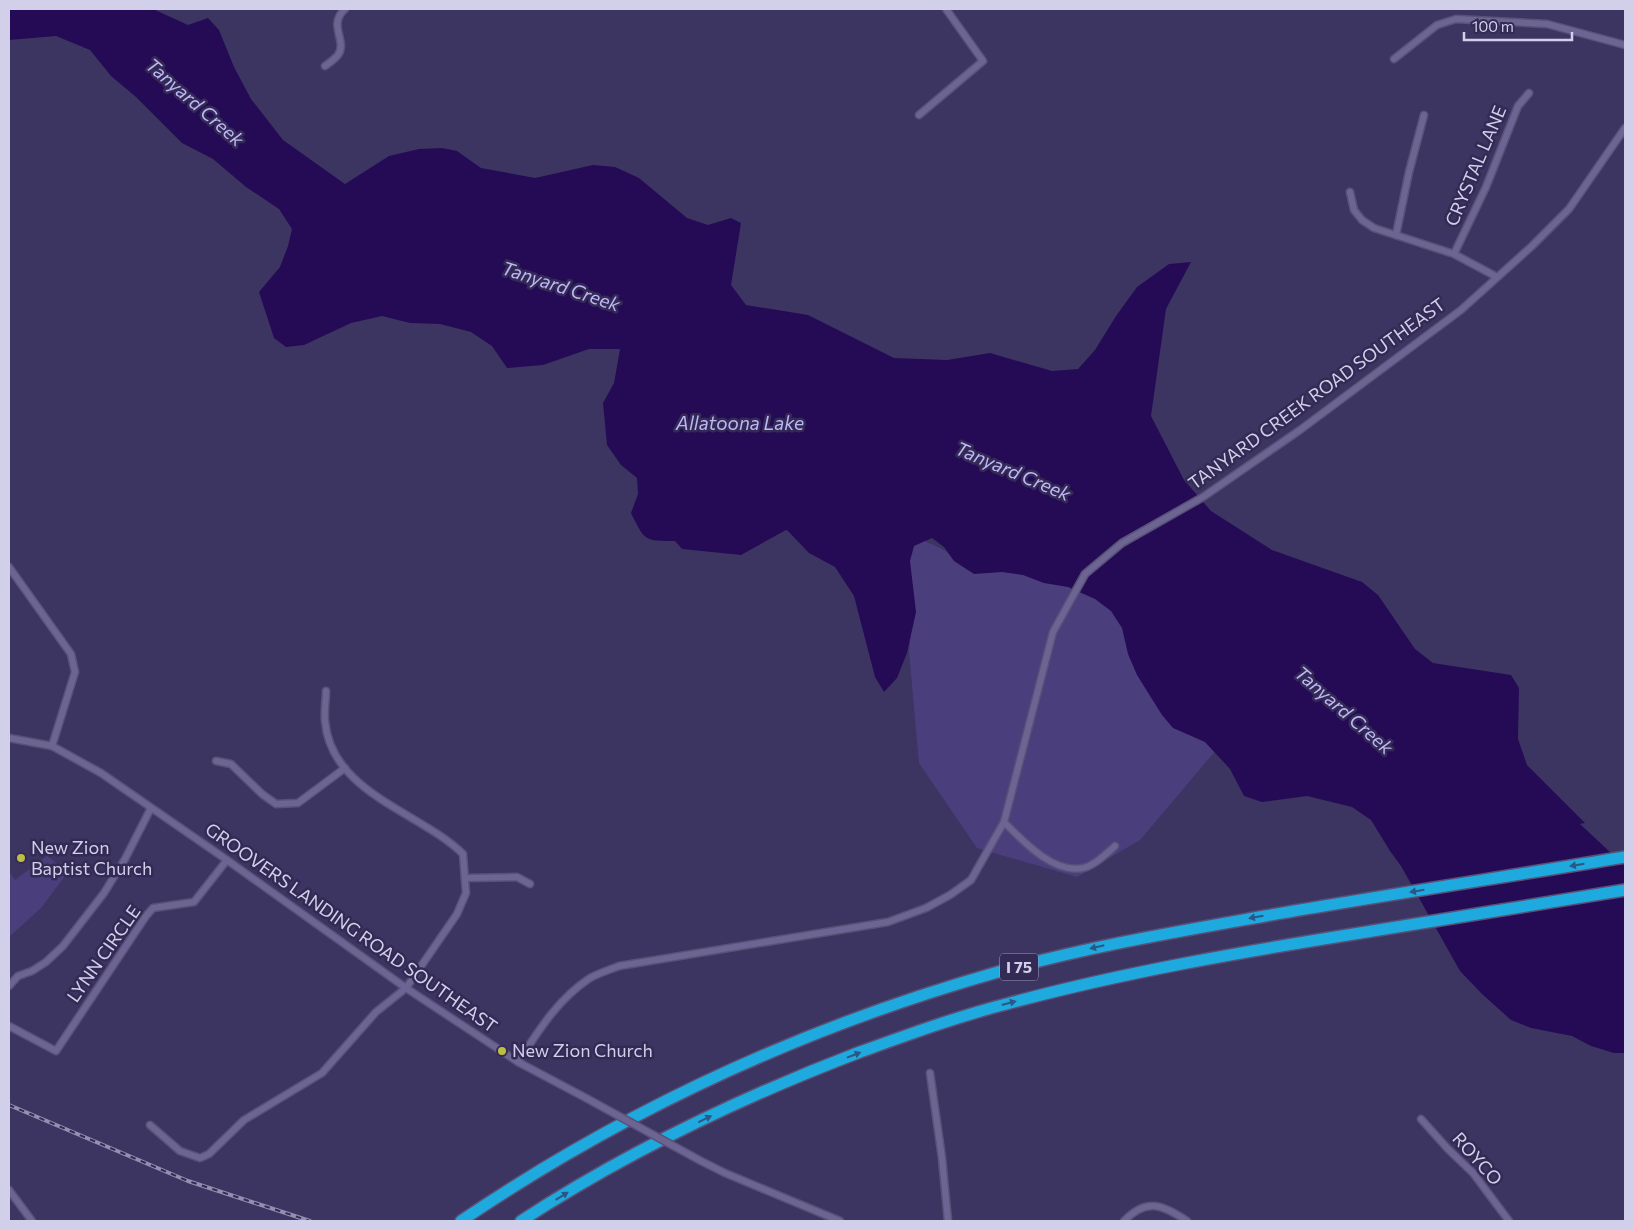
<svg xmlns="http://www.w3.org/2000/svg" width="1634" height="1230" viewBox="0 0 1634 1230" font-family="Commissioner,sans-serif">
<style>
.green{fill:#4b3e7d}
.water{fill:#250b55}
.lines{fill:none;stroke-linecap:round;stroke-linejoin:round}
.street-casing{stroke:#595176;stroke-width:9}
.highway-casing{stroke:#595176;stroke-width:14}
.street{stroke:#6c6594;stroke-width:6}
.highway{stroke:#1eaadf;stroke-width:11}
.rail-casing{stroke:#948fb1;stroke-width:4}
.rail{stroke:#332b55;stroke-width:2;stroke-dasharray:5.5;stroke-linecap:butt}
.street-bridge-casing{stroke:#595176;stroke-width:9;stroke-linecap:butt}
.street-bridge{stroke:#6c6594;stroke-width:6}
.oneway{fill:#2c5785}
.poi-dot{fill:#bcbf44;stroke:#332b55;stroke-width:2}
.labels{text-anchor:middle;stroke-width:5;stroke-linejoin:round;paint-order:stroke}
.shield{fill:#332b55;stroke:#a29ebd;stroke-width:1}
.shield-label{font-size:16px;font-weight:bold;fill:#d2cfea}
.street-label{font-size:18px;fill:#d2cfea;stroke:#332b55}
.poi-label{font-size:18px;fill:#d2cfea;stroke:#332b55;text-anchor:start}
.water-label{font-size:19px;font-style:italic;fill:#bfb6f6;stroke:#332b55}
</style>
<rect width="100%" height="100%" fill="#3d3561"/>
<!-- green -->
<g class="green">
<polygon points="914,536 944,550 969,568 1059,578 1110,597 1217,749 1140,840 1077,877 977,848 919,763 909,651 913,611 904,562"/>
<polygon points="47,856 68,872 41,908 9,937 9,872 15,880"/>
</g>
<!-- water -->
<path class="water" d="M 9,9 L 153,9 L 188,25 L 208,18 L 219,30 L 234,67 L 251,99 L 283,140 L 345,184 L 389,156 L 419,149 L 442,148 L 457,151 L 481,168 L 535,178 L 593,165 L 615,167 L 639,178 L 687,218 L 708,225 L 731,218 L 741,223 L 731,285 L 746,305 L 808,315 L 894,358 L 947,360 L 990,353 L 1052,371 L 1078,369 L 1095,350 L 1116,316 L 1137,287 L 1169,264 L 1191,262 L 1166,309 L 1151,416 L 1184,480 L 1211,511 L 1272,550 L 1362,582 L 1378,595 L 1415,649 L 1433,663 L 1511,675 L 1519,688 L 1518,739 L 1527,765 L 1585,823 L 1580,824 L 1625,866 L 1625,1053 L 1614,1053 L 1591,1046 L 1572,1036 L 1531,1028 L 1511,1020 L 1482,994 L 1460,971 L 1401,866 L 1390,851 L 1371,820 L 1352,807 L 1307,796 L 1262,802 L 1244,796 L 1230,769 L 1205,742 L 1173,728 L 1162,715 L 1137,675 L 1128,654 L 1122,628 L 1111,611 L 1095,599 L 1068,587 L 1044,583 L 1023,575 L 1002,572 L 974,574 L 954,561 L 944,547 L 932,538 L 914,546 L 910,561 L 916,612 L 907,653 L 897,678 L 884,692 L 875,677 L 854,596 L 835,567 L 809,553 L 788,531 L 786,530 L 741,555 L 682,549 L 675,541 C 644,541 645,541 631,513 L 638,494 L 637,478 L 621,465 L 607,445 L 603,403 L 614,383 L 620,349 L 589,349 L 543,365 L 507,368 L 492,346 L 471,332 L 440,324 L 410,323 L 382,316 L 351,323 L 304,345 L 286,347 L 274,338 L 259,292 L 280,267 L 288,246 L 292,229 L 279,209 L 246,187 L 213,159 L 182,143 L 136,97 L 111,76 L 90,50 L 56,36 L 9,40 Z"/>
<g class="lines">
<defs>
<g id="street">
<polyline points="1394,59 1437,25 1456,19 1547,24 1625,45"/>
<path d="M 325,66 C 329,63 335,59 338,55 C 348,41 327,25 345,9"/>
<polyline points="919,115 983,61 946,9"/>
<polyline points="1350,192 1354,210 1362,220 1374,228 1454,254 1497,277"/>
<polyline points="1396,235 1409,172 1424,115"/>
<polyline points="1454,254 1486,187 1518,106 1529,93"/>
<polyline points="9,567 71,654 75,672 52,746"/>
<polyline points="9,738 52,746 101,773 227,860 406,988 518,1062 586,1098"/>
<polyline points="216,761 231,764 262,794 276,804 298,803 345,768"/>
<path d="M 1004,822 C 1023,841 1053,874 1083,868 C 1095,865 1106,854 1115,846"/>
<polyline points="465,878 517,877 530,884"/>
<polyline points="9,986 18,976 32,971 46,962 63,946 104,893 125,859 151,808"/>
<polyline points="9,1026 56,1051 146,916 153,908 194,902 227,860"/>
<path d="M 518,1062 C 539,1030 558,999 590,978 C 599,973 609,970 619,966 L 888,922 L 926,908 L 950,895 L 971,880 L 1004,822 L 1053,632 L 1085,574 L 1122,543 L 1203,497 L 1300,430 L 1461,310 L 1532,246 L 1569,209 L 1625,128"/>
<polyline points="930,1073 942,1158 948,1221"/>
<polyline points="1421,1119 1448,1149 1473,1173 1509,1221"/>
<path d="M 150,1125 L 180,1151 L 200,1158 L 209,1154 L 244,1120 L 322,1073 L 376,1012 L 406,988 L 457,914 L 466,893 L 463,854 C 419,811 331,793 325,721 C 324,711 326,700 326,691"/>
<polyline points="701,1161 725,1173 840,1221"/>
<polyline points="9,1190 32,1221"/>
<path d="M 1124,1221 C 1146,1198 1162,1204 1187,1221"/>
</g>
<g id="highway">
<path d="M 461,1221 C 625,1110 808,1026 998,972 C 1086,947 1175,932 1265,916 C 1385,895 1505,877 1625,857"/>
<path d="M 521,1221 C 627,1152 742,1097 860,1052 C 910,1034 959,1016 1010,1003 C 1125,972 1242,952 1360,933 C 1448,919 1537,904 1625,890"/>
</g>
</defs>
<!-- street casing -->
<use href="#street" class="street-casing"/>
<!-- highway casing -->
<use href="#highway" class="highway-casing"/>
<!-- street -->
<use href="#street" class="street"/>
<!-- highway -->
<use href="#highway" class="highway"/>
<defs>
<polyline id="rail" points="9,1105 188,1181 310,1221"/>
</defs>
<!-- rail casing -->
<use href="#rail" class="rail-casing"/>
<!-- rail -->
<use href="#rail" class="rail"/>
<defs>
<polyline id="street-bridge" points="586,1098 701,1161"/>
</defs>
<!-- street-bridge casing -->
<use href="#street-bridge" class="street-bridge-casing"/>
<!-- street-bridge -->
<use href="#street-bridge" class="street-bridge"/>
</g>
<!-- one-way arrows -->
<defs><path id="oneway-solid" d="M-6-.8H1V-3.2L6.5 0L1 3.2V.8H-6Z" transform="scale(1.25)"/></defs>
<g class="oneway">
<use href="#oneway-solid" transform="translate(1577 865) rotate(171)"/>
<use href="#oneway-solid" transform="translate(1417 891) rotate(171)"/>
<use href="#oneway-solid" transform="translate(1256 917) rotate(170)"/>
<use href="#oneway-solid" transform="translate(1097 947) rotate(167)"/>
<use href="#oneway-solid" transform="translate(1009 1003) rotate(-15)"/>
<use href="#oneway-solid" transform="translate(854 1055) rotate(-21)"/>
<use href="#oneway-solid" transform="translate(705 1119) rotate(-26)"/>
<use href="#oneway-solid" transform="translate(562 1196) rotate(-31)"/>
</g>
<!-- markers -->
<g class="poi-dot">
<circle cx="21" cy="858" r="5"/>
<circle cx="502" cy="1051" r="5"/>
</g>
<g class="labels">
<!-- shield labels -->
<rect class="shield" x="1000" y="953.5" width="38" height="27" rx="4"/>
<g class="shield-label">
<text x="1019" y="973">I 75</text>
</g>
<!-- street labels -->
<g class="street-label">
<text transform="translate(1476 166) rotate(-67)" y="6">CRYSTAL LANE</text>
<text transform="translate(1317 394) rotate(-36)" y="6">TANYARD CREEK ROAD SOUTHEAST</text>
<text transform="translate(351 928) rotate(35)" y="6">GROOVERS LANDING ROAD SOUTHEAST</text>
<text transform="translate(104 954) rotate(-55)" y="6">LYNN CIRCLE</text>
<text transform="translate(1477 1159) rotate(48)" y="6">ROYCO</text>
</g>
<!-- poi labels -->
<g class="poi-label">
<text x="31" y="854">New Zion<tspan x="31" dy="21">Baptist Church</tspan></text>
<text x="512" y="1057">New Zion Church</text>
</g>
<!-- water labels -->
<g class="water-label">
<text transform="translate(195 102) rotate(41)" y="7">Tanyard Creek</text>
<text transform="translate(561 286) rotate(18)" y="7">Tanyard Creek</text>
<text x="740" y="430">Allatoona Lake</text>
<text transform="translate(1013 471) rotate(23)" y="7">Tanyard Creek</text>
<text transform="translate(1344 710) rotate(41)" y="7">Tanyard Creek</text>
</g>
</g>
<!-- border -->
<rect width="1634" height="1230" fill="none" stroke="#d2cfea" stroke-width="20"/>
<!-- scale -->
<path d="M1464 32v8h108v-8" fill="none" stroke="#d2cfea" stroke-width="2.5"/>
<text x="1472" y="32" font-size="15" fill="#d2cfea" stroke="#332b55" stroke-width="4" paint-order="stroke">100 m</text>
</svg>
